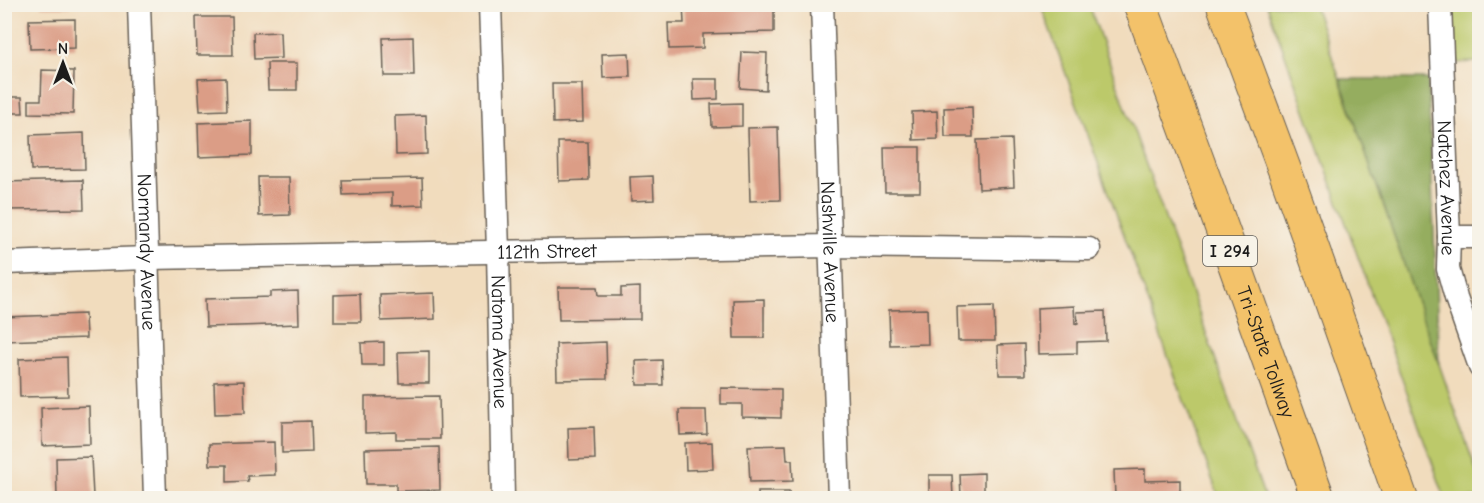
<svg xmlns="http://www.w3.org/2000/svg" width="1484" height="503" viewBox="0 0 1484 503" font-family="'Comic Neue',sans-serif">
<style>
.green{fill:#bcc96b;stroke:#6c7244;stroke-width:1.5}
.forest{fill:#95ad5f;stroke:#58643e;stroke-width:1.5}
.building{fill:#db9d86}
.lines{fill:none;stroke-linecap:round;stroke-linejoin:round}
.street-casing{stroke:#675f54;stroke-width:25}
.highway-casing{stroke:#675f54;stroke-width:35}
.street{stroke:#fff;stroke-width:22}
.highway{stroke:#f3c26a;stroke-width:33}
.labels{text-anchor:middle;stroke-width:5;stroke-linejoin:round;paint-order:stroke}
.shield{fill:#f7f3e8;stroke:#5e5c59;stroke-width:1.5}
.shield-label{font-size:18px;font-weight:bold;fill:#1c1c1c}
.street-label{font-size:20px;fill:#1c1c1c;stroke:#f7f3e8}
</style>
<rect width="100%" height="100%" fill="#f7f3e8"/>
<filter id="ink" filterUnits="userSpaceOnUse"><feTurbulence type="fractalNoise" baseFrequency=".0167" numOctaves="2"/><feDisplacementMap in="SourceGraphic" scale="12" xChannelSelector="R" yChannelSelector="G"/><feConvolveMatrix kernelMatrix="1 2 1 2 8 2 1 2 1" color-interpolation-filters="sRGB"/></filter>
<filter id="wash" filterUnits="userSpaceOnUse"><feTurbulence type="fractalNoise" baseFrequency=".008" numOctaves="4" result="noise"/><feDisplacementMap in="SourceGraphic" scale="24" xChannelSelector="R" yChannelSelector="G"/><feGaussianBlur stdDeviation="1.35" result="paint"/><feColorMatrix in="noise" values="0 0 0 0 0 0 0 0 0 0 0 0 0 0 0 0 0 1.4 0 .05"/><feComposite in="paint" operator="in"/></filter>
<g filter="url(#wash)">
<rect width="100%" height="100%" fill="#f1dcbd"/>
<!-- green -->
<g class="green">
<polygon points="1041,5 1089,5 1265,498 1219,498"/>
<polygon points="1267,5 1314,5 1479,479 1479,498 1445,498"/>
<polygon points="1451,5 1479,5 1479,62 1453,63"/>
</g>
<!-- forest -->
<polygon class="forest" points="1340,79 1428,79 1439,364 1428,334"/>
<g id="blocks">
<!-- building -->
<g class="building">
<rect x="41" y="4" width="30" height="3"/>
<polygon points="683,4 712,4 712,8 725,8 725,6 774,5 774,32 703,34 703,48 669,49 668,23 684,23"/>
<polygon points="897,4 937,4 937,8 897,10"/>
<polygon points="196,17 232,17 233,55 197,55"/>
<polygon points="75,19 75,48 30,49 29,20"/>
<polygon points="280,32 281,58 254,59 253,33"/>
<polygon points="413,37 414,76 384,76 383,38"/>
<polygon points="742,52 767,53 766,90 740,88"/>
<polygon points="629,53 630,77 603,78 602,54"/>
<polygon points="267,63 297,63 297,90 268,90"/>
<polygon points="42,70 74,71 73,114 29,113 29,100 41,100"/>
<polygon points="226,78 227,110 200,111 198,79"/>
<polygon points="693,79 718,79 718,99 694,100"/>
<polygon points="552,84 582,84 583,122 553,123"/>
<polygon points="4,97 22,97 23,113 10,113 10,119 4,119"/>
<polygon points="742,103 742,126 712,127 711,104"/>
<polygon points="972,107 973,137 945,137 944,108"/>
<polygon points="937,111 938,139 913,140 912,112"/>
<polygon points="426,115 427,154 396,155 395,116"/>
<polygon points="252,121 252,155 199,157 198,123"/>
<polygon points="778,127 780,200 750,201 748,128"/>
<polygon points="84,133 85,169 31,170 30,135"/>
<polygon points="1012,139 1014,187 979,189 977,140"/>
<polygon points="558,142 588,142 589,180 559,181"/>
<polygon points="884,147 920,147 920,192 885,192"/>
<polygon points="653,176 654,200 631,201 630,177"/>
<polygon points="258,177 289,177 290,215 259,216"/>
<polygon points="422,178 423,205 392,206 392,193 343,195 342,180"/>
<polygon points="83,180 84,209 4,210 4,182"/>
<polygon points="558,287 597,287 598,296 621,296 621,288 640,287 640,319 559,320"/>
<polygon points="298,291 299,324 206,327 205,299 270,297 270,292"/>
<polygon points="434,293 435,319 381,321 380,295"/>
<polygon points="360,294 361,322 334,322 334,295"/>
<polygon points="764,299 764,338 734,338 733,300"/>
<polygon points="994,306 995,341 958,341 957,307"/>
<polygon points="1074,306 1075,324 1078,323 1077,312 1105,311 1106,341 1077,342 1077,353 1038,354 1037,308"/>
<polygon points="927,309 928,344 890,345 889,310"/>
<polygon points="85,314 86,338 4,341 4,317"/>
<polygon points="384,342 384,365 362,365 361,343"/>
<polygon points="606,342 607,379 557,380 556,344"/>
<polygon points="1024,344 1025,375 999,375 998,345"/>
<polygon points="429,351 429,383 399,383 398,352"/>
<polygon points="67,357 68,396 20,397 19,359"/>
<polygon points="662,360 663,385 637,385 636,361"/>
<polygon points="244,381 245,413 215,414 214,382"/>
<polygon points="721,388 781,389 781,418 742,417 742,404 721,404"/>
<polygon points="439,396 440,439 396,439 396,432 365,433 365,397"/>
<polygon points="89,406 90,444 42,446 41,408"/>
<polygon points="679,410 706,410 707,434 680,435"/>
<polygon points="311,421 312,452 282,453 282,422"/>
<polygon points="594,427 595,459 569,460 568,428"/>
<polygon points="274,442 275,475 247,476 248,481 227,482 227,465 210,465 209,444"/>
<polygon points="712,442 713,469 686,470 685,443"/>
<polygon points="786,445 787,460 792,460 793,481 750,482 748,446"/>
<polygon points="439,447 440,490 396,491 396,484 366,484 365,449"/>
<polygon points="91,457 93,496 57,498 56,458"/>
<polygon points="1145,469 1145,481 1180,480 1180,494 1183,494 1183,498 1145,498 1145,497 1115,497 1114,470"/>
<polygon points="984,473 984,496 961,497 960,474"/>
<polygon points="929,475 952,475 953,498 929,498"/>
<polygon points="8,479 9,498 4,498 4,480"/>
<rect x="758" y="492" width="31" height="6"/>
<polygon points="1103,495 1103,498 1068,498 1068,496"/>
</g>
</g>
</g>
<g filter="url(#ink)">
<use href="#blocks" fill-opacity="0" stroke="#675f54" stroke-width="1.5"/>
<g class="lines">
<defs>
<g id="street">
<path id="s1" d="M 139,4 L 155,498"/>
<path id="s2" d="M 490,4 L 498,251 L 503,498"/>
<path id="s3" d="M 822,4 L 839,498"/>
<path id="s4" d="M 1440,4 L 1449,237 L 1448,269 L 1456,298 L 1480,367"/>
<polyline points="1449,237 1480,237"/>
<path id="s5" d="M 4,263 L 148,258 L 830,246 L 1089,249"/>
</g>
<g id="highway">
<path id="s6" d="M 1140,4 L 1210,195 L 1318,498"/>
<polyline points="1223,4 1289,182 1401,498"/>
</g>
</defs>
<!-- street casing -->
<use href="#street" class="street-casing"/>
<!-- highway casing -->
<use href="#highway" class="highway-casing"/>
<!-- street -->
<use href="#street" class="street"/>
<!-- highway -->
<use href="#highway" class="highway"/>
</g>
</g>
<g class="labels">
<!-- shield labels -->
<rect class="shield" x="1203" y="236" width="54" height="30" rx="4.5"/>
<g class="shield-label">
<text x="1230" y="257">I 294</text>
</g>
<!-- street labels -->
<g class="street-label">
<text dy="7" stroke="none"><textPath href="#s4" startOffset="184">Natchez Avenue</textPath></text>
<text dy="7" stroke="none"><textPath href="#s1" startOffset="248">Normandy Avenue</textPath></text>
<text dy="7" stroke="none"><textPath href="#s5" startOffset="543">112th Street</textPath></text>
<text dy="7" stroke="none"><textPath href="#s3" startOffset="248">Nashville Avenue</textPath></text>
<text dy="7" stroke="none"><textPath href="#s2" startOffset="338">Natoma Avenue</textPath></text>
<text dy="7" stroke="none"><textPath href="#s6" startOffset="370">Tri-State Tollway</textPath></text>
</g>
</g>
<!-- margin -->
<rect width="1484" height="503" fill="none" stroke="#f7f3e8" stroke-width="24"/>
<!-- north arrow -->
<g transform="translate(63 63)" stroke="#f7f3e8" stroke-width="4.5" paint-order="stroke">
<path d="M0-4.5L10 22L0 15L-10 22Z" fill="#1c1c1c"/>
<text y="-9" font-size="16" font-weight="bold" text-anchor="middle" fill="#1c1c1c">N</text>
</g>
</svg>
